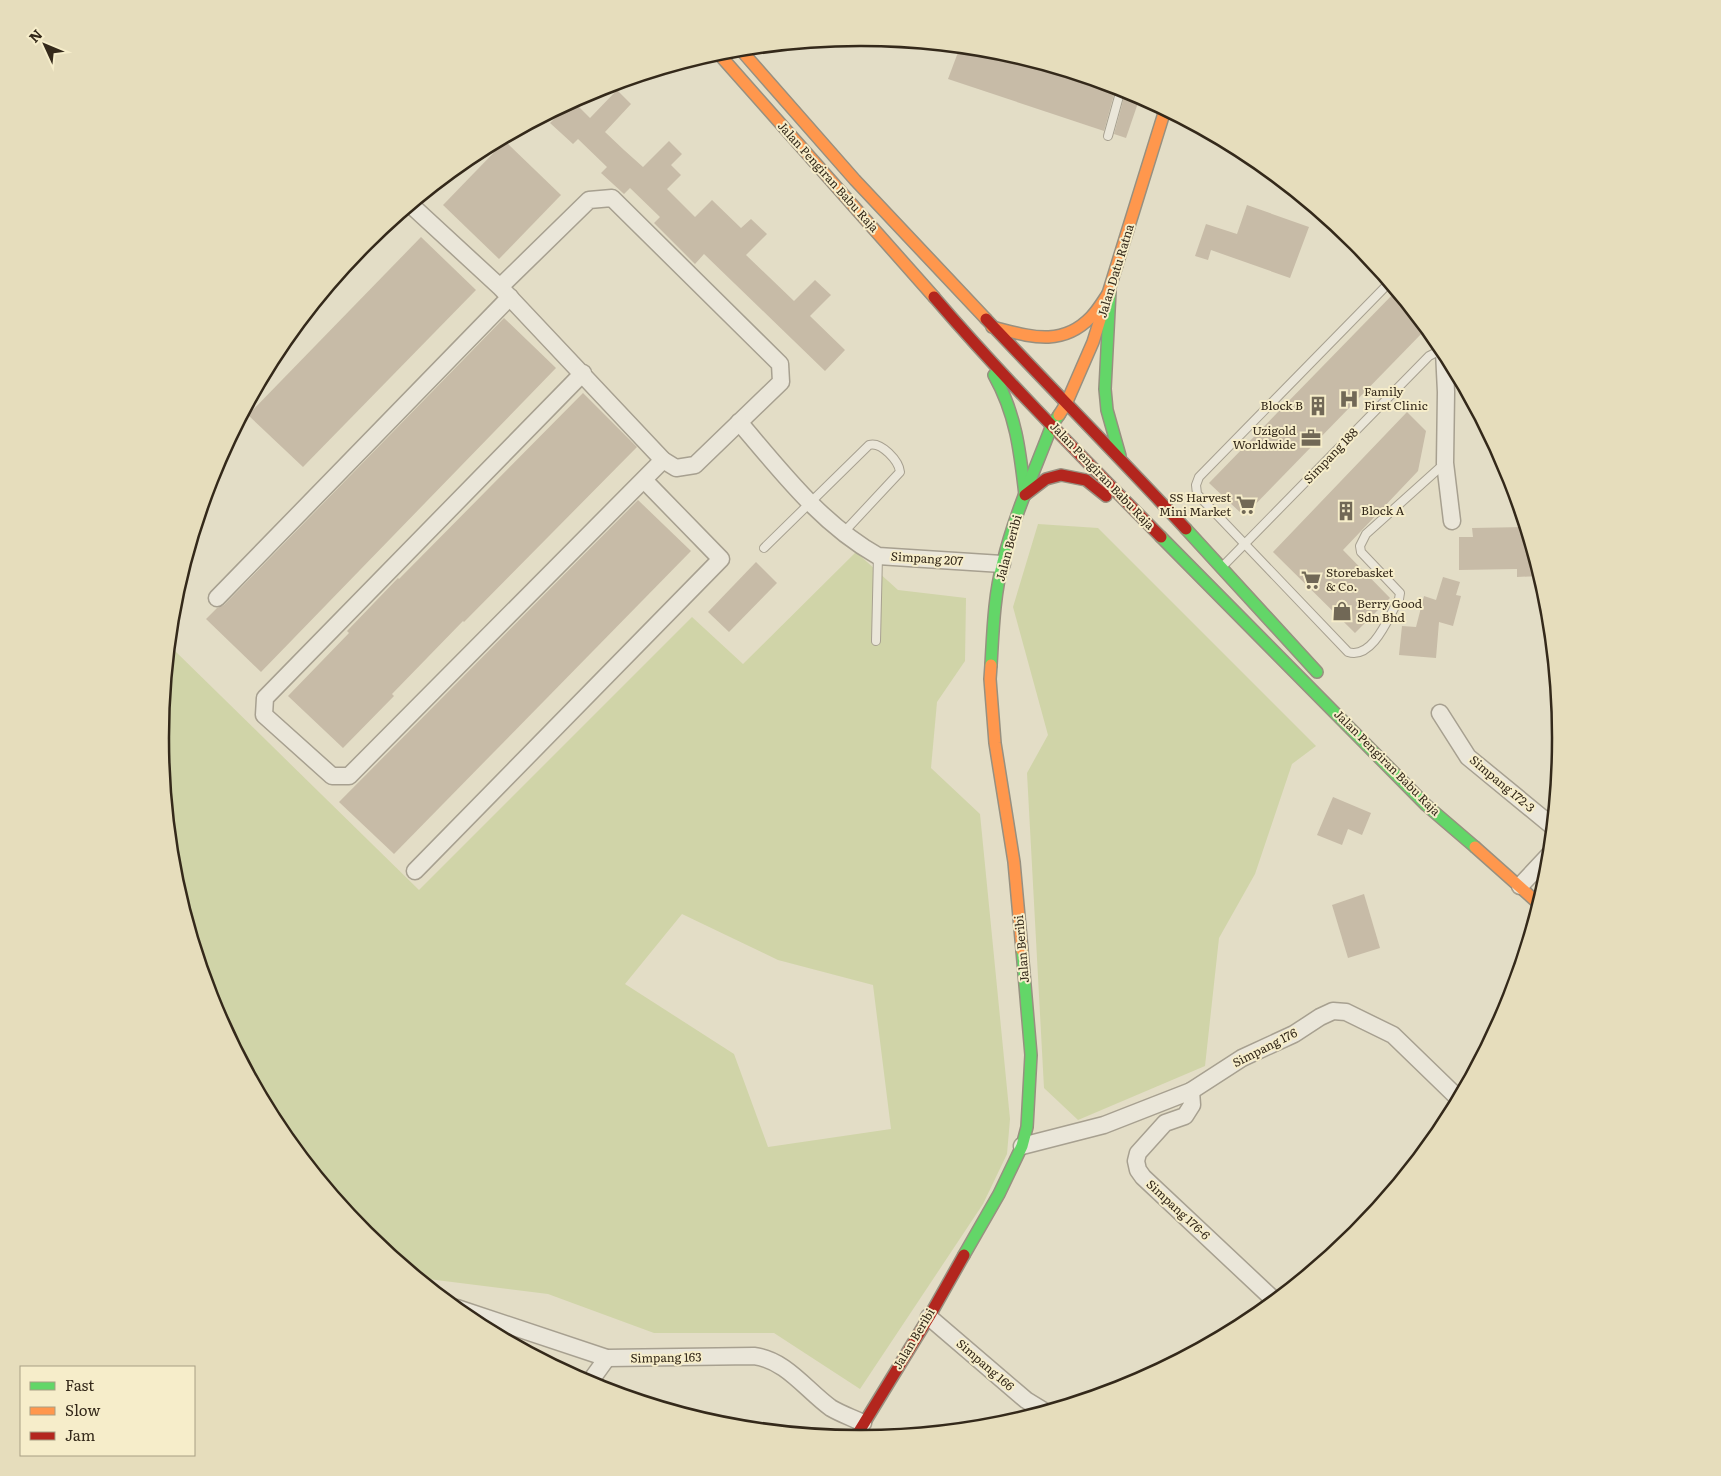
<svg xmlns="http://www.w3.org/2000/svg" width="1721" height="1476" viewBox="0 0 1721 1476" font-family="Literata,serif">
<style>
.green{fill:#d0d4a8;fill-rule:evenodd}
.building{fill:#c7bba7}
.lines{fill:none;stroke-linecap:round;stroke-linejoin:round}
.lane-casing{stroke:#a7a090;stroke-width:10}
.street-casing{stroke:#a7a090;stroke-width:19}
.fast-casing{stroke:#979080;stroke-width:14}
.slow-casing{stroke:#979080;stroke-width:14}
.jam-casing{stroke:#979080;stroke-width:14}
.lane{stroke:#eae6d9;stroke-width:8}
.street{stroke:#eae6d9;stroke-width:16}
.fast{stroke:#63d668;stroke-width:11}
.slow{stroke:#ff974d;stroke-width:11}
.jam{stroke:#b3261e;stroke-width:11}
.labels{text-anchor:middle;stroke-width:4;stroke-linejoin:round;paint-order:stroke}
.street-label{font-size:12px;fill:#34291a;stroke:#f6edca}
.poi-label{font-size:12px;fill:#34291a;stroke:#f6edca;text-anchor:start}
.rim{fill:none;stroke:#34291a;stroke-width:2.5}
</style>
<rect width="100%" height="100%" fill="#e3ddc6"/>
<!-- green -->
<g class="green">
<polygon points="1038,524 1098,528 1316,746 1292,764 1255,874 1219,938 1205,1066 1078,1120 1044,1088 1027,773 1048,735 1013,607"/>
<path d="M 856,552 L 898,590 L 966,598 L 965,661 L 937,702 L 931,768 L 980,814 L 1010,1119 L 1007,1154 L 983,1204 L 860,1389 L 774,1333 L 654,1333 L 548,1294 L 420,1278 L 365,1233 L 278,1127 L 213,1006 L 173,874 L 160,738 L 166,676 L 174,650 L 419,890 L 692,617 L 743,664 ZM 682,914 L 778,960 L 873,985 L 891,1129 L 768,1147 L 734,1054 L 625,984 Z"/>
</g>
<!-- building -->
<g class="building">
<polygon points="960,47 997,51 1116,87 1104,131 948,79"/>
<polygon points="617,90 631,104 605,132 624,150 643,167 669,141 682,154 671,165 681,175 667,189 695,217 712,200 741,228 751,219 767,234 746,255 794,301 815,280 831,295 810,316 845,350 825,371 704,254 695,264 654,223 660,217 630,188 624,194 601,173 607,167 578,139 573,144 550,123 569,104 573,101 590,118"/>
<polygon points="1126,90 1140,97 1126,138 1114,134"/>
<polygon points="505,141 561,195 499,259 443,205"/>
<polygon points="1247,205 1309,227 1290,278 1211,250 1208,260 1195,256 1206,224 1237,234"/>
<polygon points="421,237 476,290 303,467 248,415"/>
<polygon points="1396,291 1426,329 1244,516 1209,483"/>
<polygon points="504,318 556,368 261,672 206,619 217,608 224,605"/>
<polygon points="583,393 637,447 464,622 463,621 392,694 394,696 343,748 288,696 349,633 347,631 398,578 399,579"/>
<polygon points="1407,412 1426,431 1418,471 1343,550 1390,598 1355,633 1273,552"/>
<polygon points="638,500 691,551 394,854 339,802"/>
<polygon points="1525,527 1540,576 1517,577 1517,569 1459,570 1459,537 1473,537 1472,528"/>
<polygon points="756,562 777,583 729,632 708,612"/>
<polygon points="1443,577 1460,582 1456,595 1461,596 1453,626 1439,622 1436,658 1399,655 1402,626 1416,627 1424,596 1436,600"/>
<polygon points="1333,797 1371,813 1362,835 1348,829 1342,845 1317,835"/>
<polygon points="1364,894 1380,948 1348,958 1332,905"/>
</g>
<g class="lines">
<defs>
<g id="lane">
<polyline points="1108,136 1121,89"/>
<path d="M 1389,283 L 1199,477 L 1196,485 L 1197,494 L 1348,652 C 1373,660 1389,616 1399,599 L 1400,593 L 1361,552 L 1360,546 L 1366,534 L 1445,463"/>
<path d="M 764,548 L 869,445 C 881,441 899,461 900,472 L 844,532"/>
<polyline points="1223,566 1429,356 1443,349"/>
<polyline points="876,641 878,556"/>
</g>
<g id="street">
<polyline points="411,205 500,287 663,460 676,468 695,465 781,382 780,364 612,198 589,200 500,287"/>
<polyline points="1444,351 1446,392 1445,463 1452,521"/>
<polyline points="583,373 265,698 264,715 332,776 349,776 663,460"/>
<path d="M 739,422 C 781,471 821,524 878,556 L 1002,564"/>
<polyline points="217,598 510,297"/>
<polyline points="1440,713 1468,757 1552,826"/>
<polyline points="415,871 721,559 644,480"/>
<polyline points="1520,886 1550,854"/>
<polyline points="1191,1091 1192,1105 1185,1116 1165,1123 1138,1153 1136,1161 1138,1170 1143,1177 1274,1300"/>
<polyline points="1022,1146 1104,1125 1191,1091 1242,1058 1294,1034 1320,1017 1333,1011 1346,1012 1393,1035 1458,1098"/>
<path d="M 457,1308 L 607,1358 L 754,1356 C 786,1360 806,1390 831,1408 C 841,1414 853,1418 863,1423"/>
<polyline points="929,1317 1026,1400 1044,1411"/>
<polyline points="589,1383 607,1358"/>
</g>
<g id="fast">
<polyline points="1110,291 1105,389 1107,410 1120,456"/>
<path d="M 994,375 C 1016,414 1020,451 1025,495"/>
<polyline points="1186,529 1317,672"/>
<polyline points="1161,537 1426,805 1475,847"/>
<path d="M 991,665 C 993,631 994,595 1003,562 C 1014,515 1035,470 1052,425 L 1059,415"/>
<polyline points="964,1255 999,1194 1022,1146 1027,1127 1031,1055 1022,950"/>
</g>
<g id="slow">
<polyline points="740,49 855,180 986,319"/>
<polyline points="718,53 934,297"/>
<path d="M 992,327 C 1029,336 1061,348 1091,317 C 1099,309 1104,299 1110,291"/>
<polyline points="1059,415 1066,404 1093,342 1165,110"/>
<polyline points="991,665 990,679 995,743 1014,862 1022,950"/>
<polyline points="1475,847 1539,904"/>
</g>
<g id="jam">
<path d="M 934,297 C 1006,381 1084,459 1161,537"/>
<path d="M 986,319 C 1052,389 1120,458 1186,529"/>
<polyline points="1025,495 1046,479 1061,475 1086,480 1106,496"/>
<polyline points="855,1438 929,1317 964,1255"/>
</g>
</defs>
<!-- lane casing -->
<use href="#lane" class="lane-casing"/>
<!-- street casing -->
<use href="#street" class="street-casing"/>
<!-- fast casing -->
<use href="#fast" class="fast-casing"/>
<!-- slow casing -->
<use href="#slow" class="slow-casing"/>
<!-- jam casing -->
<use href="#jam" class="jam-casing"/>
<!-- lane -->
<use href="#lane" class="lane"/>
<!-- street -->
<use href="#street" class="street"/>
<!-- fast -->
<use href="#fast" class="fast"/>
<!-- slow -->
<use href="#slow" class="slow"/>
<!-- jam -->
<use href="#jam" class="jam"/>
</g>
<!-- icons -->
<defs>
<symbol id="hospital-bare" viewBox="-9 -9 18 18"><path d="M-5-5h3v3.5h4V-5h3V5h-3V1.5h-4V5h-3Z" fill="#716856" stroke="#f6edca" stroke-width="2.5" paint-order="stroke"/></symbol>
<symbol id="building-bare" viewBox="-9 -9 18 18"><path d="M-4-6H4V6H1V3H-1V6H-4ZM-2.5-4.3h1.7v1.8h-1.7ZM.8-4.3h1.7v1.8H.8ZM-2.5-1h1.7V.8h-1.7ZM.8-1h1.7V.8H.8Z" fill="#716856" stroke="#f6edca" stroke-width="2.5" paint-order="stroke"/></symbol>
<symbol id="office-bare" viewBox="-9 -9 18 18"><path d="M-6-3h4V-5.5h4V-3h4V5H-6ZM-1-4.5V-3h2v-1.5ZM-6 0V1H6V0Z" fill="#716856" stroke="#f6edca" stroke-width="2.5" paint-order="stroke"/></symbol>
<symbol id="supermarket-bare" viewBox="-9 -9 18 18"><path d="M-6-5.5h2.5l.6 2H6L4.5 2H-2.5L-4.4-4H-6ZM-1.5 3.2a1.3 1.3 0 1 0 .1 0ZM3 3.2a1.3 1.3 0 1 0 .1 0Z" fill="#716856" stroke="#f6edca" stroke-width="2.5" paint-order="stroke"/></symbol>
<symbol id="shop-bare" viewBox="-9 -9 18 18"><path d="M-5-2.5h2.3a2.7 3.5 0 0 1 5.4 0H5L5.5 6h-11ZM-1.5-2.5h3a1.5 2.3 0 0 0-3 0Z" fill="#716856" stroke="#f6edca" stroke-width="2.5" paint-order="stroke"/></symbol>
</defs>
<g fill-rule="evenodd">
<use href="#hospital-bare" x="1335" y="385" width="28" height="28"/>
<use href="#building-bare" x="1304" y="392" width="28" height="28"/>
<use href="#office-bare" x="1297" y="424" width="28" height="28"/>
<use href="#supermarket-bare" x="1232" y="491" width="28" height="28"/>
<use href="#building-bare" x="1332" y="497" width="28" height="28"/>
<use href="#supermarket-bare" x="1297" y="566" width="28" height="28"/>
<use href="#shop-bare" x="1328" y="597" width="28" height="28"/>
</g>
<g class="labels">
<!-- street labels -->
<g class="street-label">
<text transform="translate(828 177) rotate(48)" y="4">Jalan Pengiran Babu Raja</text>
<text transform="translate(1116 271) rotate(-73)" y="4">Jalan Datu Ratna</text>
<text transform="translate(1331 456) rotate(-46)" y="4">Simpang 188</text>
<text transform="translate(1102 476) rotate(46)" y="4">Jalan Pengiran Babu Raja</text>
<text transform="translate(1009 548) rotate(-75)" y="4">Jalan Beribi</text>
<text transform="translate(927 559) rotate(4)" y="4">Simpang 207</text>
<text transform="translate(1387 763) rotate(45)" y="4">Jalan Pengiran Babu Raja</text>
<text transform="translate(1502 784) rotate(40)" y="4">Simpang 172-3</text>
<text transform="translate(1022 949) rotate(-95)" y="4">Jalan Beribi</text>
<text transform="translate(1265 1048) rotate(-27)" y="4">Simpang 176</text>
<text transform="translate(1178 1210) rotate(43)" y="4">Simpang 176-6</text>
<text transform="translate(914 1339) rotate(-59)" y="4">Jalan Beribi</text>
<text transform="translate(666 1358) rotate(-1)" y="4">Simpang 163</text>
<text transform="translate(985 1365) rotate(41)" y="4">Simpang 166</text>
</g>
<!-- poi labels -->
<g class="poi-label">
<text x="1364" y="396">Family<tspan x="1364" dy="14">First Clinic</tspan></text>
<text x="1303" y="410" text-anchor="end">Block B</text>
<text x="1296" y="435" text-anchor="end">Uzigold<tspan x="1296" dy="14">Worldwide</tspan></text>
<text x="1231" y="502" text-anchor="end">SS Harvest<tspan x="1231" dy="14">Mini Market</tspan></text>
<text x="1361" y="515">Block A</text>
<text x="1326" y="577">Storebasket<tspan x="1326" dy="14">&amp; Co.</tspan></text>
<text x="1357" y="608">Berry Good<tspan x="1357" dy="14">Sdn Bhd</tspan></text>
</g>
</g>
<!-- crop -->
<path d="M0 0H1721V1476H0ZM860 46H861A691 691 0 0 1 1552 737V739A691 691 0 0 1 861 1430H860A691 691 0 0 1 169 739V737A691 691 0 0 1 860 46Z" fill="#e6ddbc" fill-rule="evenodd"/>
<path class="rim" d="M860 46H861A691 691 0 0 1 1552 737V739A691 691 0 0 1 861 1430H860A691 691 0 0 1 169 739V737A691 691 0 0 1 860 46Z"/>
<!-- legend -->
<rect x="20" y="1366" width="175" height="90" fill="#f6edca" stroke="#a89f84"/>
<rect x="30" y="1382" width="25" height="8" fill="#63d668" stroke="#a89f84"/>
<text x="65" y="1391" font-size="15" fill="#34291a">Fast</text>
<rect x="30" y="1407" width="25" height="8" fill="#ff974d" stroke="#a89f84"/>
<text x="65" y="1416" font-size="15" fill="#34291a">Slow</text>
<rect x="30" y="1432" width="25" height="8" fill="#b3261e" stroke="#a89f84"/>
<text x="65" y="1441" font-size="15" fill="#34291a">Jam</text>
<!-- north arrow -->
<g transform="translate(45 45) rotate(314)" stroke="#f6edca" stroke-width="4" paint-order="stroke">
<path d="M0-4L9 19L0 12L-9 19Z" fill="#34291a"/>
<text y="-8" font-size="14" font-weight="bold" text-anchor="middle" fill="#34291a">N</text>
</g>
</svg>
